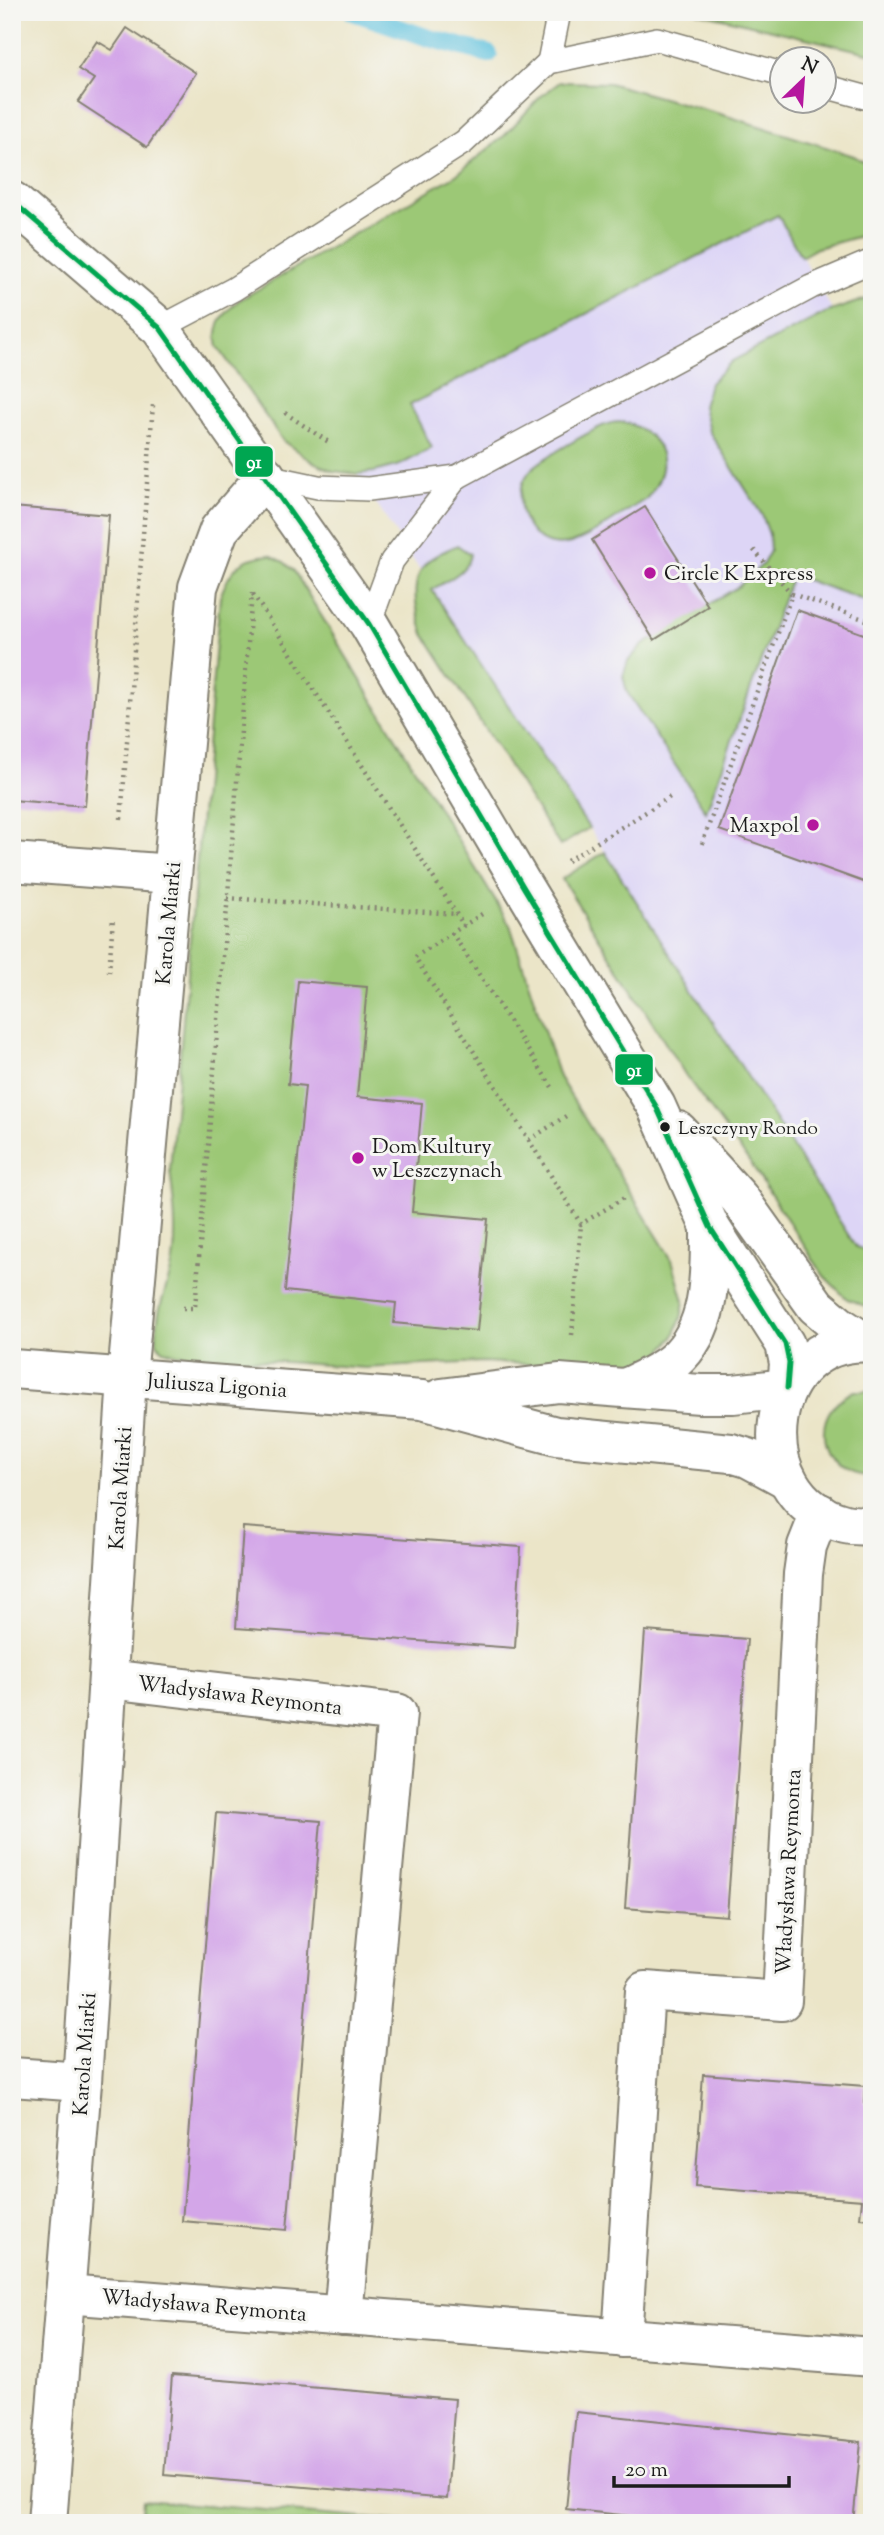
<svg xmlns="http://www.w3.org/2000/svg" width="884" height="2535" viewBox="0 0 884 2535" font-family="'Sorts Mill Goudy',serif">
<style>
.built{fill:#ddd5f6}
.green{fill:#9cc876;stroke:#5c7249;stroke-width:2}
.lines{fill:none;stroke-linecap:round;stroke-linejoin:round}
.stream{stroke:#60c2de;stroke-width:18}
.building{fill:#d3a6e8}
.service-casing{stroke:#848072;stroke-width:26}
.minor-casing{stroke:#848072;stroke-width:42}
.tertiary-casing{stroke:#848072;stroke-width:42}
.path{stroke:#848072;stroke-width:4.5;stroke-dasharray:2 5;stroke-linecap:butt}
.service{stroke:#fff;stroke-width:23}
.minor{stroke:#fff;stroke-width:38}
.tertiary{stroke:#fff;stroke-width:38}
.bus-1-casing{stroke:#f6f6f2;stroke-width:10}
.bus-1{stroke:#00a651;stroke-width:5}
.poi-dot{fill:#b5179e;stroke:#f6f6f2;stroke-width:2.5}
.bus-dot{fill:#1c1c1c;stroke:#f6f6f2;stroke-width:2.5}
.labels{text-anchor:middle;stroke-width:6;stroke-linejoin:round;paint-order:stroke}
.bus-label{font-size:19px;fill:#1c1c1c;stroke:#f6f6f2;text-anchor:start}
.poi-label{font-size:21px;fill:#1c1c1c;stroke:#f6f6f2;text-anchor:start}
.street-label{font-size:21px;fill:#1c1c1c;stroke:#f6f6f2}
.line-badge{stroke:#f6f6f2;stroke-width:2.5}
.badge-label{font-size:19px;text-anchor:middle;font-weight:bold;fill:#fff}
</style>
<rect width="100%" height="100%" fill="#f6f6f2"/>
<filter id="ink" filterUnits="userSpaceOnUse"><feTurbulence type="fractalNoise" baseFrequency=".0143" numOctaves="2"/><feDisplacementMap in="SourceGraphic" scale="14" xChannelSelector="R" yChannelSelector="G"/><feConvolveMatrix kernelMatrix="1 2 1 2 8 2 1 2 1" color-interpolation-filters="sRGB"/></filter>
<filter id="wash" filterUnits="userSpaceOnUse"><feTurbulence type="fractalNoise" baseFrequency=".00686" numOctaves="4" result="noise"/><feDisplacementMap in="SourceGraphic" scale="28" xChannelSelector="R" yChannelSelector="G"/><feGaussianBlur stdDeviation="1.57" result="paint"/><feColorMatrix in="noise" values="0 0 0 0 0 0 0 0 0 0 0 0 0 0 0 0 0 1.4 0 .05"/><feComposite in="paint" operator="in"/></filter>
<g filter="url(#wash)">
<rect width="100%" height="100%" fill="#ebe5c8"/>
<!-- built -->
<polygon class="built" points="778,215 868,372 872,597 872,1253 856,1247 605,852 337,444"/>
<!-- green -->
<g class="green">
<polygon points="697,12 872,12 872,54"/>
<path d="M 560,82 L 609,83 L 727,116 L 854,156 L 872,167 L 872,228 L 864,235 L 817,248 L 801,257 L 778,215 L 410,405 L 432,448 L 400,465 L 374,472 L 357,474 L 333,471 L 311,461 L 283,441 L 218,347 C 213,326 223,315 238,301 L 456,175 L 505,135 L 540,97 Z"/>
<polygon points="872,297 872,603 792,575 706,812 627,692 623,676 628,661 643,645 739,586 763,564 770,551 769,534 762,515 709,431 703,406 710,383 732,361 825,313"/>
<path d="M 624,422 C 664,435 675,466 646,499 C 626,511 587,541 566,544 C 527,551 508,500 529,472 C 537,461 595,428 608,424 C 613,422 619,422 624,422 Z"/>
<path d="M 457,545 L 470,554 C 468,573 446,580 432,590 L 589,828 L 560,846 L 424,634 C 416,611 408,581 428,561 C 436,554 448,550 457,545 Z"/>
<path d="M 270,555 L 284,562 L 294,571 L 510,925 L 559,1077 L 672,1260 L 684,1301 L 681,1319 L 673,1338 L 659,1354 L 635,1365 L 608,1368 L 483,1362 L 365,1368 L 177,1354 L 164,1350 L 157,1344 C 155,1315 163,1300 170,1274 C 179,1243 174,1202 170,1170 L 220,597 C 230,570 239,557 270,555 Z"/>
<polygon points="605,852 856,1247 872,1253 872,1309 847,1299 824,1276 751,1164 686,1076 562,879"/>
<path d="M 854,1391 L 872,1391 L 872,1475 C 836,1480 810,1438 832,1408 C 837,1400 846,1396 854,1391 Z"/>
<polygon points="143,2500 422,2523 141,2523"/>
</g>
<g class="lines">
<!-- stream -->
<polyline class="stream" points="353,12 429,38 489,54"/>
</g>
<g id="blocks">
<!-- building -->
<g class="building">
<polygon points="127,28 196,73 147,147 78,102 94,79 78,69 97,41 112,50"/>
<polygon points="12,507 109,515 85,806 12,800"/>
<polygon points="645,507 708,606 654,640 592,540"/>
<polygon points="797,610 872,637 872,885 719,830"/>
<polygon points="298,981 367,987 357,1097 422,1103 412,1212 488,1219 477,1331 394,1323 396,1303 285,1291 305,1086 288,1084"/>
<polygon points="243,1527 521,1547 515,1648 236,1628"/>
<polygon points="645,1631 747,1639 727,1916 625,1908"/>
<polygon points="216,1813 321,1821 287,2230 182,2221"/>
<polygon points="703,2074 865,2086 864,2103 872,2103 872,2219 860,2218 862,2200 695,2187"/>
<polygon points="172,2376 455,2399 447,2499 164,2475"/>
<polygon points="576,2412 861,2442 853,2523 695,2523 566,2509"/>
</g>
</g>
</g>
<g filter="url(#ink)">
<use href="#blocks" fill-opacity="0" stroke="#848072" stroke-width="2"/>
<g class="lines">
<defs>
<g id="service">
<polyline points="549,62 559,12"/>
<polyline points="824,86 872,99"/>
<polyline points="160,328 234,289 464,142 549,62 657,39 782,74"/>
<polyline points="266,476 318,487 369,489 457,477 811,287 872,261"/>
<polyline points="369,624 392,561 457,477"/>
</g>
<g id="minor">
<polyline points="12,862 172,874"/>
<polyline points="12,1369 422,1400 556,1436 731,1453 748,1458 785,1478"/>
<path d="M 626,1388 C 642,1380 660,1373 674,1361 C 712,1328 710,1274 710,1227"/>
<polyline points="441,1398 559,1383 700,1394 733,1394 787,1388"/>
<polyline points="108,1679 397,1713 343,2316"/>
<polyline points="12,2077 82,2082"/>
<polyline points="65,2294 872,2357"/>
<polyline points="622,2338 645,1991 782,2001 803,1574 807,1546 820,1513"/>
<polyline points="47,2523 82,2082 127,1378 198,587 219,530 266,476"/>
</g>
<g id="tertiary">
<polyline points="12,201 160,328 369,624 524,888 656,1106 710,1227 785,1344 789,1363 787,1388"/>
<polyline points="678,1131 739,1198 816,1306 841,1327 864,1342"/>
<path d="M 872,1343 C 763,1333 740,1497 845,1524 C 853,1526 863,1525 872,1526"/>
</g>
</defs>
<!-- service casing -->
<use href="#service" class="service-casing"/>
<!-- minor casing -->
<use href="#minor" class="minor-casing"/>
<!-- tertiary casing -->
<use href="#tertiary" class="tertiary-casing"/>
<!-- path -->
<g class="path">
<polyline points="285,413 330,443"/>
<polyline points="253,594 464,926"/>
<polyline points="792,594 872,622"/>
<polyline points="121,819 153,405"/>
<polyline points="702,844 792,594 751,547"/>
<polyline points="567,861 670,797"/>
<polyline points="227,898 456,914"/>
<polyline points="482,914 452,933 554,1090"/>
<polyline points="452,933 415,957 581,1224 624,1198"/>
<polyline points="109,972 113,918"/>
<polyline points="529,1140 569,1114"/>
<polyline points="183,1308 195,1308 252,593"/>
<polyline points="572,1335 581,1224"/>
</g>
<!-- service -->
<use href="#service" class="service"/>
<!-- minor -->
<use href="#minor" class="minor"/>
<!-- tertiary -->
<use href="#tertiary" class="tertiary"/>
<defs>
<polyline id="bus-1" points="12,201 160,328 369,624 524,888 656,1106 710,1227 785,1344 789,1363 787,1388"/>
</defs>
<!-- bus-1 casing -->
<use href="#bus-1" class="bus-1-casing"/>
<!-- bus-1 -->
<use href="#bus-1" class="bus-1"/>
</g>
</g>
<!-- markers -->
<g class="poi-dot">
<circle cx="650" cy="573" r="7"/>
<circle cx="813" cy="825" r="7"/>
<circle cx="358" cy="1158" r="7"/>
</g>
<circle class="bus-dot" cx="665" cy="1127" r="6"/>
<g class="labels">
<!-- bus labels -->
<g class="bus-label">
<text x="678" y="1134">Leszczyny Rondo</text>
</g>
<!-- poi labels -->
<g class="poi-label">
<text x="664" y="580">Circle K Express</text>
<text x="799" y="832" text-anchor="end">Maxpol</text>
<text x="372" y="1153">Dom Kultury<tspan x="372" dy="24">w Leszczynach</tspan></text>
</g>
<!-- street labels -->
<g class="street-label">
<text transform="translate(168 923) rotate(-85)" y="7">Karola Miarki</text>
<text transform="translate(217 1385) rotate(4)" y="7">Juliusza Ligonia</text>
<text transform="translate(120 1488) rotate(-86)" y="7">Karola Miarki</text>
<text transform="translate(240 1695) rotate(7)" y="7">Władysława Reymonta</text>
<text transform="translate(788 1872) rotate(-87)" y="7">Władysława Reymonta</text>
<text transform="translate(84 2054) rotate(-86)" y="7">Karola Miarki</text>
<text transform="translate(204 2305) rotate(5)" y="7">Władysława Reymonta</text>
</g>
</g>
<g class="line-badge">
<rect x="234" y="445" width="40" height="33" rx="7" fill="#00a651"/>
<rect x="614" y="1053" width="40" height="33" rx="7" fill="#00a651"/>
</g>
<g class="badge-label">
<text x="254" y="468">91</text>
<text x="634" y="1076">91</text>
</g>
<!-- margin -->
<rect width="884" height="2535" fill="none" stroke="#f6f6f2" stroke-width="42"/>
<!-- north arrow -->
<g transform="translate(803 80) rotate(25)"><circle r="33" fill="#f6f6f2" stroke="#9f9f9c" stroke-width="2"/>
<path d="M0-5L12 26L0 18L-12 26Z" fill="#b5179e"/>
<text y="-10" font-size="19" font-weight="bold" text-anchor="middle" fill="#1c1c1c">N</text>
</g>
<!-- scale -->
<path d="M614 2476v10h175v-10" fill="none" stroke="#1c1c1c" stroke-width="3.5"/>
<text x="625" y="2476" font-size="21" fill="#1c1c1c" stroke="#f6f6f2" stroke-width="5" paint-order="stroke">20 m</text>
</svg>
